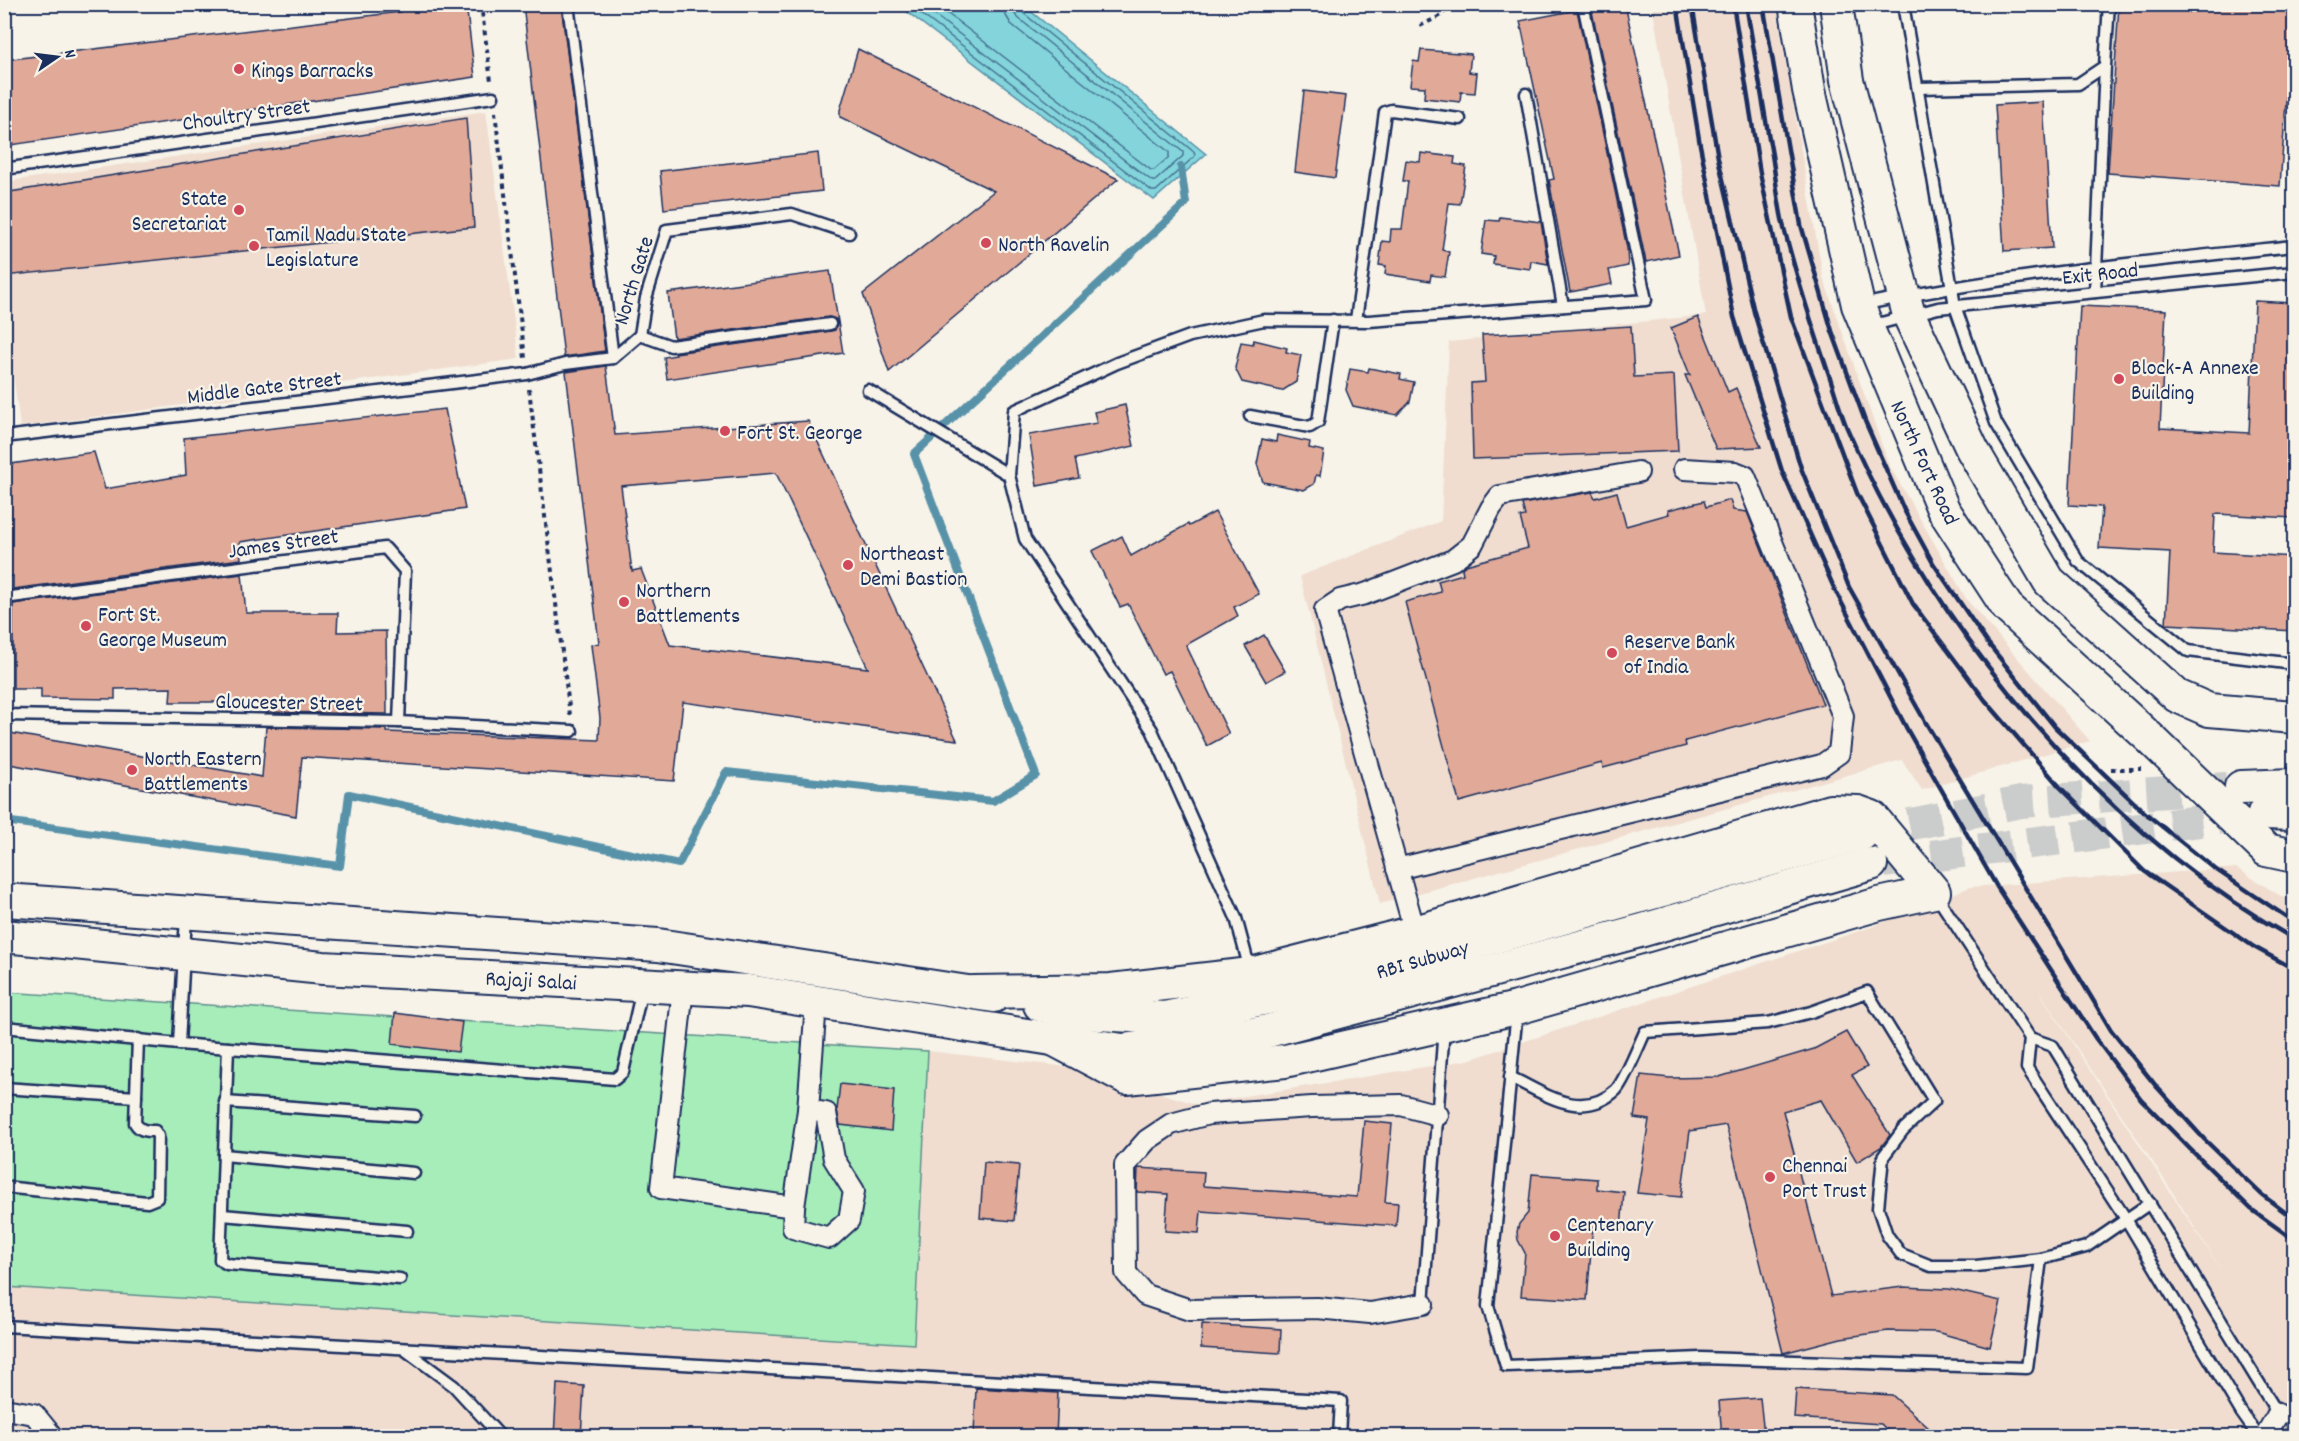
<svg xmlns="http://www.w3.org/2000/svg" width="2299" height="1441" viewBox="0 0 2299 1441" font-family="Dekko,sans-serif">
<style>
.built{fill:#f0ddd0;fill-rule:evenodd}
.green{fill:#a6edba;stroke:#608e8c;stroke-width:1.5}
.water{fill:#83d4db;stroke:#5992a9;stroke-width:1.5}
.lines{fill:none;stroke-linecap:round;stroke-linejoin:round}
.shore{stroke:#457190;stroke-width:1.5}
.stream{stroke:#5992a9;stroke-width:8}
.building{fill:#e0a998;stroke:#1b2f5e;stroke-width:1.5;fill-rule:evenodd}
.primary-tunnel{stroke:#cbcccc;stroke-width:32;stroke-dasharray:32 16;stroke-linecap:butt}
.lane-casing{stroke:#1b2f5e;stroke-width:15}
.street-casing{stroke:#1b2f5e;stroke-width:24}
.primary-casing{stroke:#1b2f5e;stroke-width:36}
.path{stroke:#1b2f5e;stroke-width:4;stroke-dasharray:4.5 4.5;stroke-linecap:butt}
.lane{stroke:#f7f3e8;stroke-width:10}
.street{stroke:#f7f3e8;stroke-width:20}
.primary{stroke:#f7f3e8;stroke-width:32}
.rail{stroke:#1b2f5e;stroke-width:4.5}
.poi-dot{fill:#d1495b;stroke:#f7f3e8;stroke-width:2}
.labels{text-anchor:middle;stroke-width:4.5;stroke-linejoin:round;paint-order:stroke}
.poi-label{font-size:22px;fill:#1b2f5e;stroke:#f7f3e8;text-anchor:start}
.street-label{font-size:22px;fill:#1b2f5e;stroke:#f7f3e8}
</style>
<rect width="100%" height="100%" fill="#f7f3e8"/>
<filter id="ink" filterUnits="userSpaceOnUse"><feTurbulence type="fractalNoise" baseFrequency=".0167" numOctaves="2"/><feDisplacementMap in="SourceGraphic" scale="12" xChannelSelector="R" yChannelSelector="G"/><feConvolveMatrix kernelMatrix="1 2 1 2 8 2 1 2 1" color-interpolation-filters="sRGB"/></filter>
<g filter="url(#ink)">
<!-- built -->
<g class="built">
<polygon points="1652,5 1776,5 1823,277 1889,465 1967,600 2090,741 1922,790 1902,760 1380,904 1300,576 1441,521 1449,342 1706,315"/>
<polygon points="486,111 519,359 20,427 5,311 4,182"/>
<path d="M 2236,868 L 2284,898 L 2294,898 L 2294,1436 L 5,1436 L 4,1287 L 914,1344 L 928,1051 L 1077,1068 L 1196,1104 L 1468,1060 L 1874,926 L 1970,887 ZM 2041,994 L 2166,1182 L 2222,1271 L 2041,995 Z"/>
</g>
<!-- green -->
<polygon class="green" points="4,992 928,1051 914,1344 5,1287"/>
<!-- water -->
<polygon class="water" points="898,5 1023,5 1206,154 1154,200"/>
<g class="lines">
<!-- shore -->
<g class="shore">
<polyline points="908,4 1152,191 1156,191 1195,156 1194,152 1022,12 1020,4"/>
<polyline points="920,4 1152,181 1155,181 1183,156 1183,152 1017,17 1013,11 1012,4"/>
<polyline points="935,4 1151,170 1154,170 1169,157 1169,152 1011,24 1005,14 1003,4"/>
</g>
<!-- stream -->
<polyline class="stream" points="4,821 340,866 349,794 679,864 726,772 993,801 1036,775 914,454 1186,203 1181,167"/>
</g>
<!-- building -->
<g class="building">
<polygon points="400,4 466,4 475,77 4,146 4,60 400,12"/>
<polygon points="523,4 561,4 605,351 564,357"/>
<polygon points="1603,4 1625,4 1679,255 1646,262 1591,7"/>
<polygon points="2119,4 2293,4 2280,186 2108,173"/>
<polygon points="1577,10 1627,248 1628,266 1609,270 1612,284 1570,292 1549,180 1554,179 1520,21"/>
<polygon points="858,49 1118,179 889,372 863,294 994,191 840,117 840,110"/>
<polygon points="1421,50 1471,54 1469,72 1477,73 1475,93 1461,92 1460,102 1424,98 1425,87 1410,86 1413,61 1419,62"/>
<polygon points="1304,91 1346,96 1335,178 1295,172"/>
<polygon points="2043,102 2052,248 2004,251 1995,105"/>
<polygon points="466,118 474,227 4,276 4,193"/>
<polygon points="818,153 822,191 664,209 660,171"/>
<polygon points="1421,153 1455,157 1454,164 1466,166 1460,204 1449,203 1442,250 1449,252 1445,277 1431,275 1430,281 1385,274 1386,266 1379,265 1382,241 1390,242 1391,229 1402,229 1408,181 1403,181 1406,160 1420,162"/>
<polygon points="1500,217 1541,222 1548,264 1531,261 1530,269 1493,264 1494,256 1481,254 1486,220 1499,221"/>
<polygon points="830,271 843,353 667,379 664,357 676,355 675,353 831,331 835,330 837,324 836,319 829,317 674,338 668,293"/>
<polygon points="2255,301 2295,303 2295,518 2215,514 2213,552 2295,557 2295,631 2166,624 2170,552 2099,548 2102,507 2069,505 2080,306 2166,310 2160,428 2249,433"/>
<polygon points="1698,317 1728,392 1736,388 1761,447 1716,449 1685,375 1690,375 1671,328"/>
<polygon points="1631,326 1634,377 1674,375 1678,451 1473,459 1471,383 1485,382 1482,335"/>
<polygon points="1254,340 1287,348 1286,352 1301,355 1296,382 1282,391 1242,382 1235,368 1241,342 1253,344"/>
<path d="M 606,366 L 615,435 L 808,421 L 957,740 L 683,702 L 674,781 L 302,757 L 296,816 L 4,763 L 4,732 L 262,777 L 266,727 L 387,729 L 387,732 L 599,740 L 600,718 L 591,645 L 599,643 L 566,372 ZM 776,473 L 868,668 L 670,645 L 641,569 L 632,571 L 621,486 Z"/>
<polygon points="1369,368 1401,374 1400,379 1414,382 1410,402 1397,415 1353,406 1346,390 1350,369 1368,372"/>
<polygon points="1125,405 1134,446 1075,459 1079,478 1037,486 1029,435 1097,423 1094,412"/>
<polygon points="445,409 465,509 240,542 241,559 13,589 13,576 4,578 4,465 94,452 105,489 186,475 184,438"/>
<polygon points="1277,435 1310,442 1309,448 1324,451 1320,476 1316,475 1314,484 1304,490 1263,482 1257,464 1262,439 1276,442"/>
<polygon points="1592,492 1595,498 1617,492 1626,526 1669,514 1668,510 1704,501 1706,507 1730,500 1733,510 1747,512 1823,704 1685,741 1686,746 1603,768 1602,763 1459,802 1405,602 1441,592 1438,581 1463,574 1462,568 1466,565 1528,548 1520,517 1525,516 1522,504"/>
<polygon points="1215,512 1259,594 1234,607 1238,616 1186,645 1229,734 1207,746 1170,671 1163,674 1128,604 1120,607 1092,551 1122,536 1131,556 1188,524 1189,526"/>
<polygon points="242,574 246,613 338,613 337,632 386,631 387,714 268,712 269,702 170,702 171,688 115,689 115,699 41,698 41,689 13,689 13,604"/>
<polygon points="1264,635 1285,671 1266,682 1245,646"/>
<polygon points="395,1013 462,1022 458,1052 392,1044"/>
<polygon points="1846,1032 1867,1067 1852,1075 1890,1135 1881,1147 1857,1162 1821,1100 1783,1111 1831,1296 1903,1287 1949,1289 2001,1301 1990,1347 1936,1332 1888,1331 1841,1338 1783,1353 1726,1125 1690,1131 1681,1197 1637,1193 1649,1120 1634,1118 1641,1075 1670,1078 1719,1077 1814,1049"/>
<polygon points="840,1084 894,1090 891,1131 840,1125 837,1110"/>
<polygon points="1364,1121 1392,1124 1385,1202 1398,1203 1396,1226 1201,1211 1199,1233 1165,1231 1168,1194 1137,1192 1138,1168 1204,1172 1203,1186 1357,1197"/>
<polygon points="984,1162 1019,1165 1014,1221 980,1218"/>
<polygon points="1532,1174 1597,1179 1597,1189 1624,1192 1621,1230 1593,1227 1587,1300 1521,1296 1525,1253 1518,1240 1517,1232 1519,1224 1528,1213"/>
<polygon points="1202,1324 1281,1329 1280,1353 1201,1348"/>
<polygon points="557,1384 584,1386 581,1437 554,1437"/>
<polygon points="976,1388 1058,1393 1056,1437 974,1435"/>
<polygon points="1796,1389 1892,1395 1939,1437 1894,1437 1881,1424 1794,1418"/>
<polygon points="1760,1398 1764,1435 1722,1437 1719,1401"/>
</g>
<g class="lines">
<!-- primary-tunnel -->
<g class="primary-tunnel">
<polyline points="1862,834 2021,802 2241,787"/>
<polyline points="1884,862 2254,814"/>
</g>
<defs>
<g id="lane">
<polyline points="568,4 613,358"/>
<polyline points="1903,4 1955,306 1996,423 2078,561 2188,651 2294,664"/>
<polyline points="1918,88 2078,84 2105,66 2109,4"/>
<polyline points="1526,94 1563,306"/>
<polyline points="4,169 493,97"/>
<polyline points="2095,292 2105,66"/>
<path d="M 1861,305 C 2004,275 2150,261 2294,246"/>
<polyline points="1356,320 1385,112 1391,110 1460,119"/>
<polyline points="1870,326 1938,308 2294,272"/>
<polyline points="640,335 671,346 830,324"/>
<polyline points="868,390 1009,475"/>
<polyline points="1250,416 1310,427 1318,422 1333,320"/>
<polyline points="4,437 527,374 565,364 613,358 640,335 646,298 667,230 792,214 849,233"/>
<polyline points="4,598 385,548 405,571 399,722"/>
<polyline points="4,715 399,722 572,731"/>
<polyline points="1936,895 2030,1038 2053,1046 2278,1414 2294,1421"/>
<polyline points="1250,970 1236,918 1152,730 1025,539 1009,475 1014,411 1117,363 1190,336 1264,320 1369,321 1646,300 1583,4"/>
<polyline points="1517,1011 1488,1306 1506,1366 1701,1358 2027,1368 2041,1259"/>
<polyline points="4,1027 179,1044 186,916"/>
<polyline points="2030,1038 2027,1068 2126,1219 2241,1412 2258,1436"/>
<polyline points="179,1044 615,1079 623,1072 642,989"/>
<polyline points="228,1048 220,1260 227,1264 400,1279"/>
<path d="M 1510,1077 C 1544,1093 1581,1122 1616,1090 C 1624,1082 1639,1045 1645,1032 L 1768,1023 L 1811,1012 L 1867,992 L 1934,1101 L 1903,1130 L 1883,1157 L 1878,1208 L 1887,1235 L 1901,1254 L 1931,1266 L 1976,1266 L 2041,1259 L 2086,1247 L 2150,1203"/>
<polyline points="4,1088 136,1097"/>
<polyline points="225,1102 415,1116"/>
<polyline points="224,1155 414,1173"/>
<path d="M 4,1187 L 147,1202 L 157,1198 L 158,1136 L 155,1131 C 146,1131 140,1131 135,1123 L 138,1039"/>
<polyline points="222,1215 407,1231"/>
<polyline points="1423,1304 1444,1028"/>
<polyline points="4,1326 1341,1401 1339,1436"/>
<polyline points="404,1349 454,1386 500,1436"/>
<polyline points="2293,1436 2294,1421"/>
</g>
<g id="street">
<polyline points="1397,869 1822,765 1839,753 1843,716 1745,476 1735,472 1684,469"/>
<polyline points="1415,932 1325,610 1340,600 1365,594 1453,560 1472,545 1491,508 1500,496 1638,472"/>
<polyline points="683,988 661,1188 794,1207 793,1228 829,1238 849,1220 854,1191 834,1159 826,1113 808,1110 816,1003"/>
<polyline points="794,1207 808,1110"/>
<polyline points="1423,1304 1370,1313 1317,1308 1190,1310 1145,1295 1126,1273 1125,1165 1147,1140 1171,1124 1209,1114 1312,1107 1401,1105 1438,1115"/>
<polyline points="4,1409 34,1414 52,1436"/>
<polyline points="2265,1436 2278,1414"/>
</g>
<g id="primary">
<polyline points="1795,4 1809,90 1858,305 1943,509 2007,607 2152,740 2266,850 2294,856"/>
<polyline points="1836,4 1847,80 1909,315 1972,449 2049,581 2177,696 2209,710 2294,717"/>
<polyline points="2241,787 2294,785"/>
<polyline points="2264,813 2294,814"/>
<polyline points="4,900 658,945 994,996"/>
<polyline points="4,936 323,968 748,991 1122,1050 1264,1032 1643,930 1871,864"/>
<polyline points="974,992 1111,990 1251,974 1415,932 1830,811 1858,812 1872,817 1934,892 1879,904 1517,1008 1285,1061 1127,1078 1055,1040"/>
<polyline points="1040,1005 1083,1013 1164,1018 1299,992 1862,834"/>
</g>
</defs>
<!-- lane casing -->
<use href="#lane" class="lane-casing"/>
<!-- street casing -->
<use href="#street" class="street-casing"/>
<!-- primary casing -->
<use href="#primary" class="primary-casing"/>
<!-- path -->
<g class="path">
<polyline points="481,4 491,81"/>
<polyline points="1420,26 1440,16 1453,4"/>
<polyline points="2288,76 2294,76"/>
<polyline points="495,112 525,358"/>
<polyline points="529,389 570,715"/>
<polyline points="2111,769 2141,769"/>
</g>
<!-- lane -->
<use href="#lane" class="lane"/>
<!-- street -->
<use href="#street" class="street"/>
<!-- primary -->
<use href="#primary" class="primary"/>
<!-- rail -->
<g class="rail">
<polyline points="1677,4 1700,145 1734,317 1782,471 1835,590 1908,731 1997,887 2096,1039 2141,1099 2190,1149 2251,1209 2294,1240"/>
<polyline points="1692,4 1718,158 1754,312 1801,468 1849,587 1926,723 2111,1030 2156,1086 2204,1139 2261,1194 2294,1219"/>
<polyline points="1733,4 1760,173 1791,317 1857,493 1913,604 1985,700 2060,787 2144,871 2254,947 2294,969"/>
<path d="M 1746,4 C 1755,55 1763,105 1772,155 C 1776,179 1778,204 1784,228 C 1796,275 1811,322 1827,369 C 1834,388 1839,409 1847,428 C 1936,632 2099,829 2294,939"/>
<polyline points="1763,4 1801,225 1832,331 1865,421 1904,510 1933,563 1987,642 2055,727 2144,812 2215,869 2294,922"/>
</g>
</g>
</g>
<!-- markers -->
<g class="poi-dot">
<circle cx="239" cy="69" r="6"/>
<circle cx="239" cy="210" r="6"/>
<circle cx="986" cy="243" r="6"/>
<circle cx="254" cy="246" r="6"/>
<circle cx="2119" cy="379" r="6"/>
<circle cx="725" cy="431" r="6"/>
<circle cx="848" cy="565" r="6"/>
<circle cx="624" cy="602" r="6"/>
<circle cx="86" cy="626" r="6"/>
<circle cx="1612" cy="653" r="6"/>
<circle cx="132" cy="770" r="6"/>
<circle cx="1770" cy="1177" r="6"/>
<circle cx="1555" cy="1236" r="6"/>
</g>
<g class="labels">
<!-- poi labels -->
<g class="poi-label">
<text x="251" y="77">Kings Barracks</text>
<text x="227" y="205" text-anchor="end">State<tspan x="227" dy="25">Secretariat</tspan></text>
<text x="266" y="241">Tamil Nadu State<tspan x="266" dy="25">Legislature</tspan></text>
<text x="998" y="251">North Ravelin</text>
<text x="2131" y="374">Block-A Annexe<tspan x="2131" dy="25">Building</tspan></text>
<text x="737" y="439">Fort St. George</text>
<text x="860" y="560">Northeast<tspan x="860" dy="25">Demi Bastion</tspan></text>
<text x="636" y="597">Northern<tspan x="636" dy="25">Battlements</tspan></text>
<text x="98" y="621">Fort St.<tspan x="98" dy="25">George Museum</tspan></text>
<text x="1624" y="648">Reserve Bank<tspan x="1624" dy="25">of India</tspan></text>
<text x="144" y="765">North Eastern<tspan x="144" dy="25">Battlements</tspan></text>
<text x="1782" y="1172">Chennai<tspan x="1782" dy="25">Port Trust</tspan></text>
<text x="1567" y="1231">Centenary<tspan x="1567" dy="25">Building</tspan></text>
</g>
<!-- street labels -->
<g class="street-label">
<text transform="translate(246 113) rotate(-8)" y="8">Choultry Street</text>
<text transform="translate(2100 272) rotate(-6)" y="8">Exit Road</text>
<text transform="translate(632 280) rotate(-73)" y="8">North Gate</text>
<text transform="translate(264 386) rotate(-7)" y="8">Middle Gate Street</text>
<text transform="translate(1926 462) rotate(65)" y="8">North Fort Road</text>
<text transform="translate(283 542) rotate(-8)" y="8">James Street</text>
<text transform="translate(289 701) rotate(1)" y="8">Gloucester Street</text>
<text transform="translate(1422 958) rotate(-16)" y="8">RBI Subway</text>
<text transform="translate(531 979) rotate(3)" y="8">Rajaji Salai</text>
</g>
</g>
<!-- margin -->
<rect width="2299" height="1441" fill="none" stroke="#f7f3e8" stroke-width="24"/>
<rect x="12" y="12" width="2275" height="1417" fill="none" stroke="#1b2f5e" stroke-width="2" filter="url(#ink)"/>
<!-- north arrow -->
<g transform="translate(57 57) rotate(76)" stroke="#f7f3e8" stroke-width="4.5" paint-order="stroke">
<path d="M0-4.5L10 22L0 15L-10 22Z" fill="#1b2f5e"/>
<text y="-9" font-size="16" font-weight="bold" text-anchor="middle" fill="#1b2f5e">N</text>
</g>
</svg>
